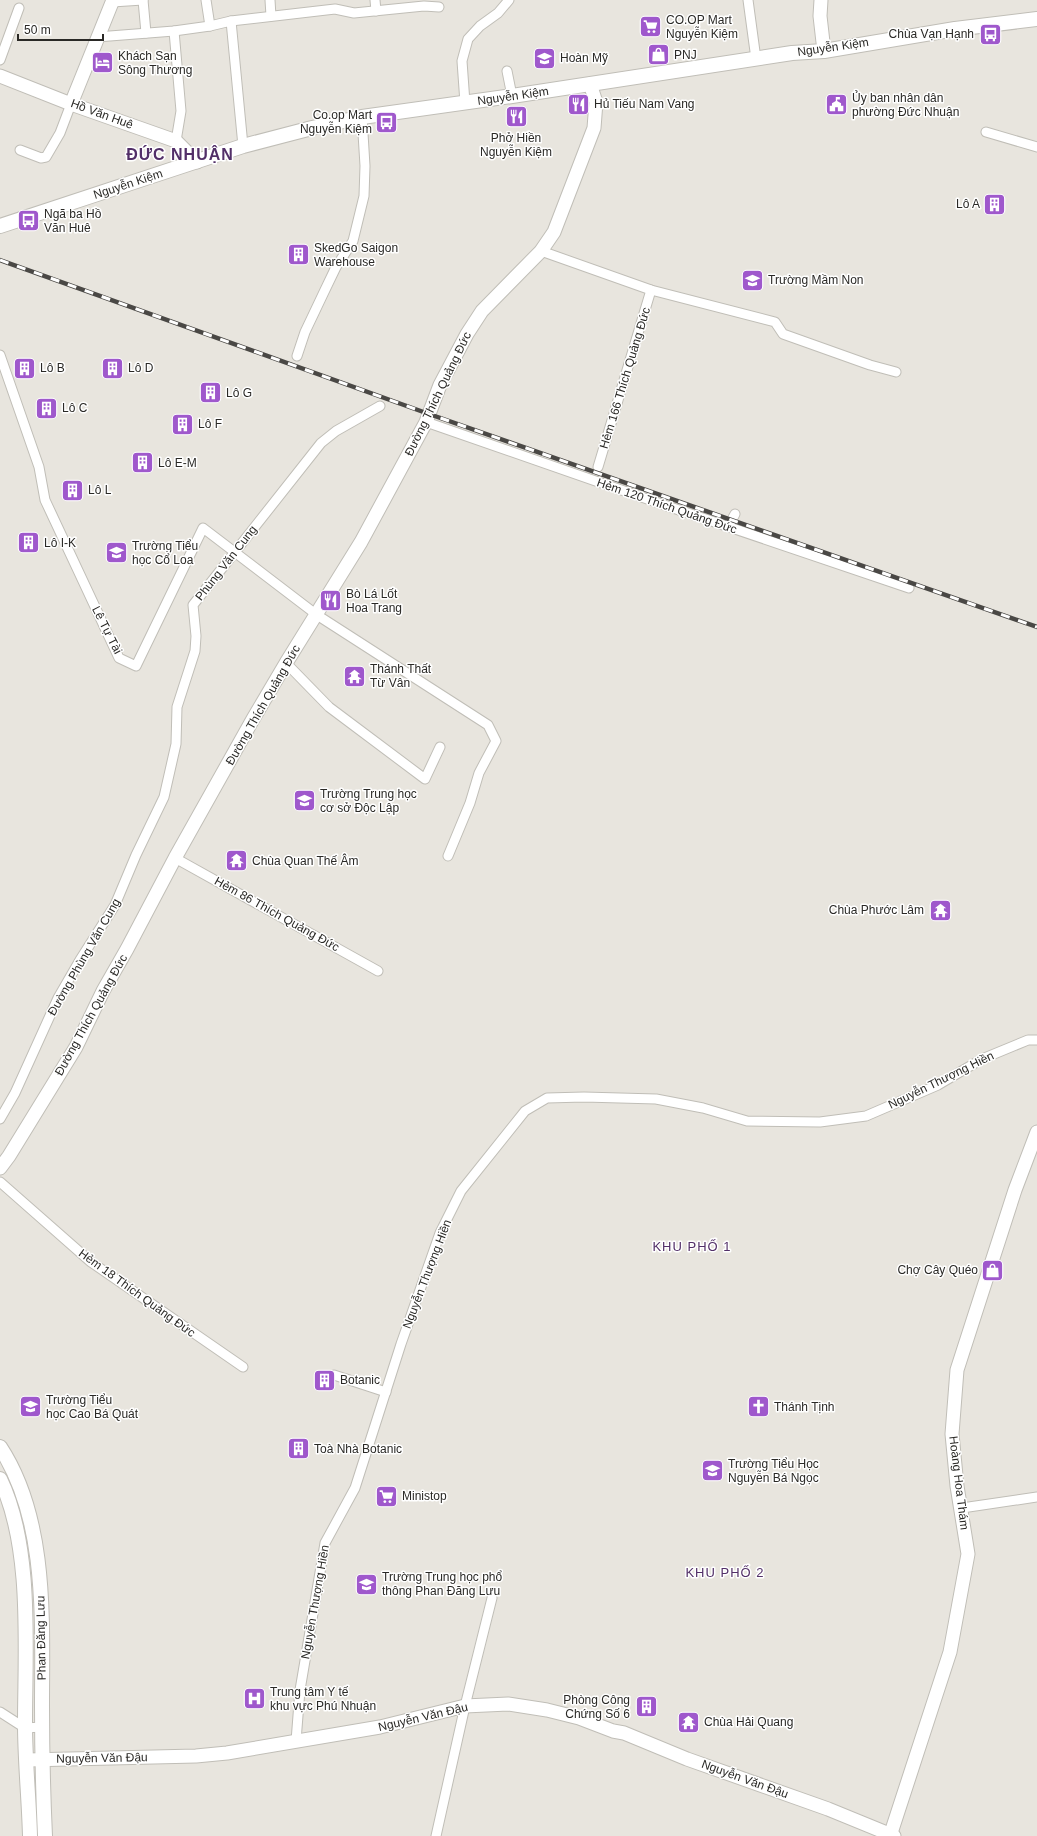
<svg xmlns="http://www.w3.org/2000/svg" width="1037" height="1836" viewBox="0 0 1037 1836" font-family="Helvetica,sans-serif">
<style>
.lines{fill:none;stroke-linecap:round;stroke-linejoin:round}
.street-casing{stroke:#c0beb7;stroke-width:11}
.secondary-casing{stroke:#c0beb7;stroke-width:15}
.primary-casing{stroke:#c0beb7;stroke-width:16}
.street{stroke:#fff;stroke-width:9}
.secondary{stroke:#fff;stroke-width:13}
.primary{stroke:#fff;stroke-width:14}
.rail-casing{stroke:#4a4845;stroke-width:4.5}
.rail{stroke:#fff;stroke-width:3;stroke-dasharray:9;stroke-linecap:butt}
.labels{text-anchor:middle;stroke-width:3;stroke-linejoin:round;paint-order:stroke}
.poi-label{font-size:12px;fill:#2a2926;stroke:#fff;text-anchor:start}
.street-label{font-size:12px;fill:#2a2926;stroke:#fff}
.neighbourhood-label{font-size:13px;letter-spacing:1px;fill:#522f68;stroke:#fff}
.district-label{font-size:16px;font-weight:bold;letter-spacing:1px;fill:#522f68;stroke:#fff}
</style>
<rect width="100%" height="100%" fill="#e8e5de"/>
<g class="lines">
<defs>
<g id="street">
<polyline points="143,0 146,33"/>
<polyline points="206,0 210,26"/>
<polyline points="270,0 271,16"/>
<polyline points="375,0 376,11"/>
<polyline points="748,0 756,59"/>
<polyline points="112,2 143,0"/>
<polyline points="231,21 243,146"/>
<polyline points="174,31 181,111 176,141"/>
<polyline points="97,37 174,31 210,26 231,21 335,9 354,13 424,6 439,7"/>
<polyline points="0,60 19,8"/>
<polyline points="507,71 512,96"/>
<polyline points="465,103 462,61 468,39 480,26 498,13 509,0"/>
<polyline points="986,132 1037,147"/>
<polyline points="20,150 41,158 46,157 60,133 71,104"/>
<polyline points="541,251 651,290 775,322 783,334 870,365 896,372"/>
<polyline points="0,355 39,467 45,500 119,658 136,666 203,528 317,615 488,725 496,741 479,773 470,803 448,856"/>
<polyline points="297,356 305,332 324,292 336,267 353,241 364,196 365,166 362,117"/>
<polyline points="426,422 673,508 909,588"/>
<polyline points="598,467 651,290"/>
<polyline points="728,527 735,514"/>
<polyline points="286,663 329,707 425,779 440,747"/>
<polyline points="175,858 378,971"/>
<polyline points="0,1119 15,1093 58,998 80,960 115,905 136,855 164,797 176,744 177,707 195,651 196,636 193,605 321,443 336,431 380,406"/>
<polyline points="0,1182 91,1262 243,1367"/>
<polyline points="334,1375 386,1392"/>
<polyline points="962,1508 1037,1497"/>
<polyline points="0,1712 25,1728 42,1727"/>
<polyline points="296,1741 300,1690 325,1543 355,1488 401,1344 440,1233 461,1191 525,1111 547,1098 584,1097 656,1099 703,1108 747,1121 820,1122 866,1116 938,1085 982,1059 1028,1040 1037,1040"/>
<polyline points="436,1836 465,1706 492,1598"/>
</g>
<g id="secondary">
<polyline points="821,0 820,16 824,51"/>
<polyline points="0,76 71,104 176,141 197,162"/>
<polyline points="71,104 113,0"/>
<polyline points="0,1168 9,1156 76,1047 103,991 127,949 175,858 253,719 286,663 361,542 426,422 440,385 467,334 482,311 541,251 554,232 594,128 596,102 590,84"/>
<polyline points="27,1760 196,1756 227,1753 380,1727 465,1706 508,1704 547,1710 579,1718 613,1731 624,1733 687,1759 828,1809 894,1836"/>
<polyline points="890,1836 950,1652 968,1554 957,1486 952,1434 957,1370 1015,1190 1037,1132"/>
</g>
<g id="primary">
<polyline points="0,226 243,146 312,128 362,117 512,96 792,53 824,51 955,29 1037,19"/>
<path d="M 0,1447 C 48,1520 42,1622 42,1706 C 42,1749 43,1793 45,1836"/>
<path d="M 0,1479 C 33,1547 25,1650 25,1724 C 25,1761 29,1799 30,1836"/>
</g>
</defs>
<!-- street casing -->
<use href="#street" class="street-casing"/>
<!-- secondary casing -->
<use href="#secondary" class="secondary-casing"/>
<!-- primary casing -->
<use href="#primary" class="primary-casing"/>
<!-- street -->
<use href="#street" class="street"/>
<!-- secondary -->
<use href="#secondary" class="secondary"/>
<!-- primary -->
<use href="#primary" class="primary"/>
<defs>
<polyline id="rail" points="0,260 429,414 1037,627"/>
</defs>
<!-- rail casing -->
<use href="#rail" class="rail-casing"/>
<!-- rail -->
<use href="#rail" class="rail"/>
</g>
<!-- icons -->
<defs>
<symbol id="supermarket-square" viewBox="-11 -11 22 22"><rect x="-9" y="-9" width="18" height="18" rx="4" fill="#9f58cc" stroke="#fff"/><path d="M-6-5.5h2.5l.6 2H6L4.5 2H-2.5L-4.4-4H-6ZM-1.5 3.2a1.3 1.3 0 1 0 .1 0ZM3 3.2a1.3 1.3 0 1 0 .1 0Z" fill="#fff"/></symbol>
<symbol id="bus-square" viewBox="-11 -11 22 22"><rect x="-9" y="-9" width="18" height="18" rx="4" fill="#9f58cc" stroke="#fff"/><path d="M-5-6H5V4H4V6H2V4H-2V6H-4V4H-5ZM-3.5-4V0h7V-4ZM-3.5 1.2v1.5H-2V1.2ZM2 1.2v1.5H3.5V1.2Z" fill="#fff"/></symbol>
<symbol id="shop-square" viewBox="-11 -11 22 22"><rect x="-9" y="-9" width="18" height="18" rx="4" fill="#9f58cc" stroke="#fff"/><path d="M-5-2.5h2.3a2.7 3.5 0 0 1 5.4 0H5L5.5 6h-11ZM-1.5-2.5h3a1.5 2.3 0 0 0-3 0Z" fill="#fff"/></symbol>
<symbol id="school-square" viewBox="-11 -11 22 22"><rect x="-9" y="-9" width="18" height="18" rx="4" fill="#9f58cc" stroke="#fff"/><path d="M0-5L7-2L0 1L-7-2ZM-4 1L0 2.5L4 1V4Q0 6-4 4Z" fill="#fff"/></symbol>
<symbol id="hotel-square" viewBox="-11 -11 22 22"><rect x="-9" y="-9" width="18" height="18" rx="4" fill="#9f58cc" stroke="#fff"/><path d="M-6-4.5h1.5V1H6V5H4.5V3h-9V5H-6ZM-4 0a1.8 1.8 0 1 1 3.6 0ZM.5 0V-2.5h3Q6-2.5 6 0Z" fill="#fff"/></symbol>
<symbol id="restaurant-square" viewBox="-11 -11 22 22"><rect x="-9" y="-9" width="18" height="18" rx="4" fill="#9f58cc" stroke="#fff"/><path d="M-5-6h1v4h1v-4h1v4h1v-4h1v5L-1.5 .5V6h-2V.5L-5-1ZM5-6V6H3V1.5H1.5Q1.5-4 5-6Z" fill="#fff"/></symbol>
<symbol id="civic-square" viewBox="-11 -11 22 22"><rect x="-9" y="-9" width="18" height="18" rx="4" fill="#9f58cc" stroke="#fff"/><path d="M-.6-6.5H3V-4.5H.6V-3L4-1V1h2V6H-6V1h2V-1L-.6-3ZM-1.2 2.5V6h2.4V2.5Z" fill="#fff"/></symbol>
<symbol id="building-square" viewBox="-11 -11 22 22"><rect x="-9" y="-9" width="18" height="18" rx="4" fill="#9f58cc" stroke="#fff"/><path d="M-4-6H4V6H1V3H-1V6H-4ZM-2.5-4.3h1.7v1.8h-1.7ZM.8-4.3h1.7v1.8H.8ZM-2.5-1h1.7V.8h-1.7ZM.8-1h1.7V.8H.8Z" fill="#fff"/></symbol>
<symbol id="temple-square" viewBox="-11 -11 22 22"><rect x="-9" y="-9" width="18" height="18" rx="4" fill="#9f58cc" stroke="#fff"/><path d="M0-6L5-2H3V0L6.5 2.5H4V6H1.5V3h-3V6H-4V2.5H-6.5L-3 0V-2H-5Z" fill="#fff"/></symbol>
<symbol id="church-square" viewBox="-11 -11 22 22"><rect x="-9" y="-9" width="18" height="18" rx="4" fill="#9f58cc" stroke="#fff"/><path d="M-1.2-6h2.4v3.5h3.3v2.4h-3.3V6h-2.4V-.1h-3.3v-2.4h3.3Z" fill="#fff"/></symbol>
<symbol id="hospital-square" viewBox="-11 -11 22 22"><rect x="-9" y="-9" width="18" height="18" rx="4" fill="#9f58cc" stroke="#fff"/><path d="M-5-5h3v3.5h4V-5h3V5h-3V1.5h-4V5h-3Z" fill="#fff"/></symbol>
</defs>
<g fill-rule="evenodd">
<use href="#supermarket-square" x="638" y="14" width="25" height="25"/>
<use href="#bus-square" x="978" y="22" width="25" height="25"/>
<use href="#shop-square" x="646" y="42" width="25" height="25"/>
<use href="#school-square" x="532" y="46" width="25" height="25"/>
<use href="#hotel-square" x="90" y="50" width="25" height="25"/>
<use href="#restaurant-square" x="566" y="92" width="25" height="25"/>
<use href="#civic-square" x="824" y="92" width="25" height="25"/>
<use href="#restaurant-square" x="504" y="104" width="25" height="25"/>
<use href="#bus-square" x="374" y="110" width="25" height="25"/>
<use href="#building-square" x="982" y="192" width="25" height="25"/>
<use href="#bus-square" x="16" y="208" width="25" height="25"/>
<use href="#building-square" x="286" y="242" width="25" height="25"/>
<use href="#school-square" x="740" y="268" width="25" height="25"/>
<use href="#building-square" x="12" y="356" width="25" height="25"/>
<use href="#building-square" x="100" y="356" width="25" height="25"/>
<use href="#building-square" x="198" y="380" width="25" height="25"/>
<use href="#building-square" x="34" y="396" width="25" height="25"/>
<use href="#building-square" x="170" y="412" width="25" height="25"/>
<use href="#building-square" x="130" y="450" width="25" height="25"/>
<use href="#building-square" x="60" y="478" width="25" height="25"/>
<use href="#building-square" x="16" y="530" width="25" height="25"/>
<use href="#school-square" x="104" y="540" width="25" height="25"/>
<use href="#restaurant-square" x="318" y="588" width="25" height="25"/>
<use href="#temple-square" x="342" y="664" width="25" height="25"/>
<use href="#school-square" x="292" y="788" width="25" height="25"/>
<use href="#temple-square" x="224" y="848" width="25" height="25"/>
<use href="#temple-square" x="928" y="898" width="25" height="25"/>
<use href="#shop-square" x="980" y="1258" width="25" height="25"/>
<use href="#building-square" x="312" y="1368" width="25" height="25"/>
<use href="#school-square" x="18" y="1394" width="25" height="25"/>
<use href="#church-square" x="746" y="1394" width="25" height="25"/>
<use href="#building-square" x="286" y="1436" width="25" height="25"/>
<use href="#school-square" x="700" y="1458" width="25" height="25"/>
<use href="#supermarket-square" x="374" y="1484" width="25" height="25"/>
<use href="#school-square" x="354" y="1572" width="25" height="25"/>
<use href="#hospital-square" x="242" y="1686" width="25" height="25"/>
<use href="#building-square" x="634" y="1694" width="25" height="25"/>
<use href="#temple-square" x="676" y="1710" width="25" height="25"/>
</g>
<g class="labels">
<!-- poi labels -->
<g class="poi-label">
<text x="666" y="24">CO.OP Mart<tspan x="666" dy="14">Nguyễn Kiệm</tspan></text>
<text x="974" y="38" text-anchor="end">Chùa Vạn Hạnh</text>
<text x="674" y="59">PNJ</text>
<text x="118" y="60">Khách Sạn<tspan x="118" dy="14">Sông Thương</tspan></text>
<text x="560" y="62">Hoàn Mỹ</text>
<text x="852" y="102">Ủy ban nhân dân<tspan x="852" dy="14">phường Đức Nhuận</tspan></text>
<text x="594" y="108">Hủ Tiếu Nam Vang</text>
<text x="372" y="119" text-anchor="end">Co.op Mart<tspan x="372" dy="14">Nguyễn Kiệm</tspan></text>
<text x="516" y="142" text-anchor="middle">Phở Hiền<tspan x="516" dy="14">Nguyễn Kiệm</tspan></text>
<text x="980" y="208" text-anchor="end">Lô A</text>
<text x="44" y="218">Ngã ba Hồ<tspan x="44" dy="14">Văn Huê</tspan></text>
<text x="314" y="252">SkedGo Saigon<tspan x="314" dy="14">Warehouse</tspan></text>
<text x="768" y="284">Trường Mầm Non</text>
<text x="40" y="372">Lô B</text>
<text x="128" y="372">Lô D</text>
<text x="226" y="397">Lô G</text>
<text x="62" y="412">Lô C</text>
<text x="198" y="428">Lô F</text>
<text x="158" y="467">Lô E-M</text>
<text x="88" y="494">Lô L</text>
<text x="44" y="547">Lô I-K</text>
<text x="132" y="550">Trường Tiểu<tspan x="132" dy="14">học Cổ Loa</tspan></text>
<text x="346" y="598">Bò Lá Lốt<tspan x="346" dy="14">Hoa Trang</tspan></text>
<text x="370" y="673">Thánh Thất<tspan x="370" dy="14">Từ Vân</tspan></text>
<text x="320" y="798">Trường Trung học<tspan x="320" dy="14">cơ sở Độc Lập</tspan></text>
<text x="252" y="865">Chùa Quan Thế Âm</text>
<text x="924" y="914" text-anchor="end">Chùa Phước Lâm</text>
<text x="978" y="1274" text-anchor="end">Chợ Cây Quéo</text>
<text x="340" y="1384">Botanic</text>
<text x="46" y="1404">Trường Tiểu<tspan x="46" dy="14">học Cao Bá Quát</tspan></text>
<text x="774" y="1411">Thánh Tịnh</text>
<text x="314" y="1453">Toà Nhà Botanic</text>
<text x="728" y="1468">Trường Tiểu Học<tspan x="728" dy="14">Nguyễn Bá Ngọc</tspan></text>
<text x="402" y="1500">Ministop</text>
<text x="382" y="1581">Trường Trung học phổ<tspan x="382" dy="14">thông Phan Đăng Lưu</tspan></text>
<text x="270" y="1696">Trung tâm Y tế<tspan x="270" dy="14">khu vực Phú Nhuận</tspan></text>
<text x="630" y="1704" text-anchor="end">Phòng Công<tspan x="630" dy="14">Chứng Số 6</tspan></text>
<text x="704" y="1726">Chùa Hải Quang</text>
</g>
<!-- street labels -->
<g class="street-label">
<text transform="translate(833 47) rotate(-8)" y="4">Nguyễn Kiệm</text>
<text transform="translate(513 96) rotate(-8)" y="4">Nguyễn Kiệm</text>
<text transform="translate(102 114) rotate(20)" y="4">Hồ Văn Huê</text>
<text transform="translate(128 184) rotate(-18)" y="4">Nguyễn Kiệm</text>
<text transform="translate(625 378) rotate(-73)" y="4">Hẻm 166 Thích Quảng Đức</text>
<text transform="translate(438 394) rotate(-64)" y="4">Đường Thích Quảng Đức</text>
<text transform="translate(667 506) rotate(19)" y="4">Hẻm 120 Thích Quảng Đức</text>
<text transform="translate(226 563) rotate(-52)" y="4">Phùng Văn Cung</text>
<text transform="translate(107 630) rotate(63)" y="4">Lê Tự Tài</text>
<text transform="translate(263 705) rotate(-60)" y="4">Đường Thích Quảng Đức</text>
<text transform="translate(277 914) rotate(29)" y="4">Hẻm 86 Thích Quảng Đức</text>
<text transform="translate(84 957) rotate(-60)" y="4">Đường Phùng Văn Cung</text>
<text transform="translate(91 1015) rotate(-61)" y="4">Đường Thích Quảng Đức</text>
<text transform="translate(941 1080) rotate(-26)" y="4">Nguyễn Thượng Hiền</text>
<text transform="translate(427 1274) rotate(-69)" y="4">Nguyễn Thượng Hiền</text>
<text transform="translate(137 1293) rotate(36)" y="4">Hẻm 18 Thích Quảng Đức</text>
<text transform="translate(959 1483) rotate(83)" y="4">Hoàng Hoa Thám</text>
<text transform="translate(315 1602) rotate(-80)" y="4">Nguyễn Thượng Hiền</text>
<text transform="translate(41 1638) rotate(-91)" y="4">Phan Đăng Lưu</text>
<text transform="translate(423 1717) rotate(-13)" y="4">Nguyễn Văn Đậu</text>
<text transform="translate(102 1758) rotate(-1)" y="4">Nguyễn Văn Đậu</text>
<text transform="translate(745 1779) rotate(20)" y="4">Nguyễn Văn Đậu</text>
</g>
<!-- neighbourhood labels -->
<g class="neighbourhood-label">
<text x="692" y="1251">KHU PHỐ 1</text>
<text x="725" y="1577">KHU PHỐ 2</text>
</g>
<!-- district labels -->
<g class="district-label">
<text x="180" y="160">ĐỨC NHUẬN</text>
</g>
</g>
<!-- scale -->
<path d="M18 34v6h85v-6" fill="none" stroke="#2a2926" stroke-width="2"/>
<text x="24" y="34" font-size="12" fill="#2a2926" stroke="#ffffff" stroke-width="3" paint-order="stroke">50 m</text>
</svg>
